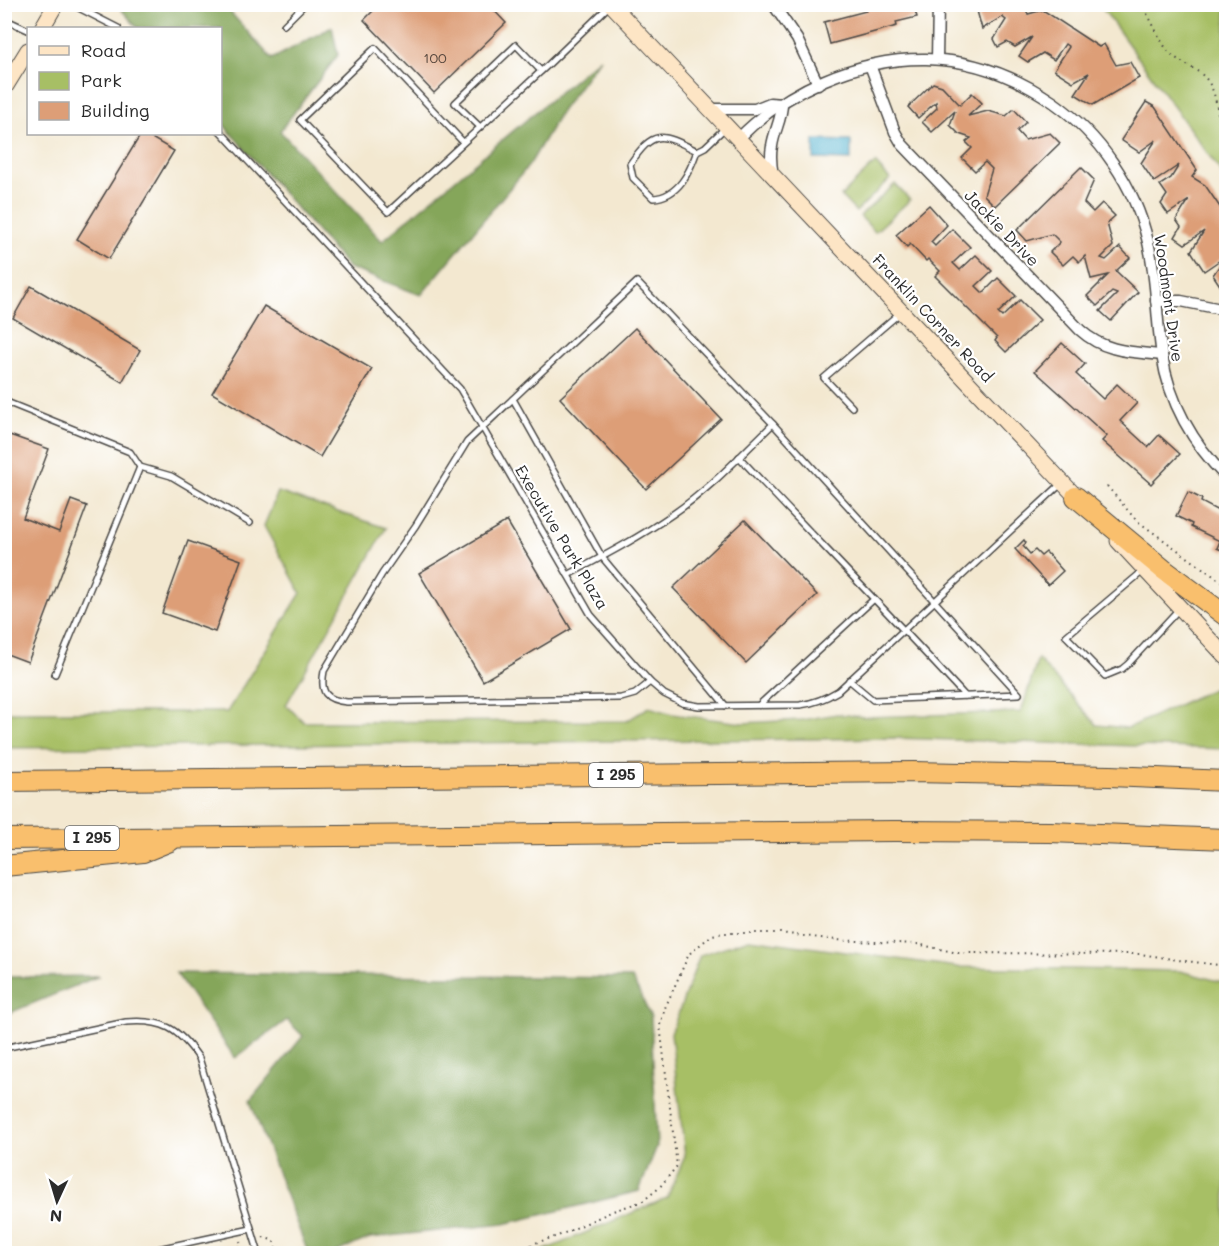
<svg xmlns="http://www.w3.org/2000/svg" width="1231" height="1258" viewBox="0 0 1231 1258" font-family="Mali,sans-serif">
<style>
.green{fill:#a7bf65;stroke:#697548;stroke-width:1.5}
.forest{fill:#85a65a;stroke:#586842;stroke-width:1.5}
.water{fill:#4fb1ce;stroke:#3d6e7c;stroke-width:1.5}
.building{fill:#dd9e77}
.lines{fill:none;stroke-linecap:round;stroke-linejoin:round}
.lane-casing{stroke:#494744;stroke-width:8}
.street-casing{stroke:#494744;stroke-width:13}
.secondary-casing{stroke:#494744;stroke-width:17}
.highway-casing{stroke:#494744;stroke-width:22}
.path{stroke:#494744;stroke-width:2;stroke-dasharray:1.5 4.5;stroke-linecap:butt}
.lane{stroke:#fff;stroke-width:5}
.street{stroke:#fff;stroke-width:10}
.secondary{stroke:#fde5c5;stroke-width:15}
.highway{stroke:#f9bf6d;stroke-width:20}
.labels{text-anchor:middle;stroke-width:4.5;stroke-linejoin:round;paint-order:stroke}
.number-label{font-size:14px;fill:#58483e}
.shield{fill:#fff;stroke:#6b6b6b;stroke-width:1.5}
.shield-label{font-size:15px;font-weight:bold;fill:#2b2b2b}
.street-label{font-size:16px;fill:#2b2b2b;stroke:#fff}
</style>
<rect width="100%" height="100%" fill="#fff"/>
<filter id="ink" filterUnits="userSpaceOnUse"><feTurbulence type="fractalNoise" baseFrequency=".0167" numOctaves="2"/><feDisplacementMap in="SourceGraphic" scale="12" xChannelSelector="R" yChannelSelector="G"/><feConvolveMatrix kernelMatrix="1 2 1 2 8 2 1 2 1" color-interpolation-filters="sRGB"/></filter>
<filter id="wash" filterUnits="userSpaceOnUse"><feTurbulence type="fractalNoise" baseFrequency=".008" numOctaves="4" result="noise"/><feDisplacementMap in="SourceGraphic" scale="24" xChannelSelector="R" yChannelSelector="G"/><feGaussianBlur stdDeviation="1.35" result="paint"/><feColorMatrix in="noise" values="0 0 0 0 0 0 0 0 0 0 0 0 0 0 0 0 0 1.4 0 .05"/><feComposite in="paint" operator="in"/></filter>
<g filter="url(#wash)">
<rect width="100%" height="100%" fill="#f3e8d0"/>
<!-- green -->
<g class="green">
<polygon points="1100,5 1226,5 1226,179"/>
<polygon points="875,163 890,179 856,212 841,196"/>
<polygon points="895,184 910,200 875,232 860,216"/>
<polygon points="278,492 386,528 286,705 304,722 627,721 649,707 672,714 742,723 803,720 837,714 865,717 1021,712 1038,659 1097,725 1128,728 1215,688 1226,700 1226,749 895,738 5,748 5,712 227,712 301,593 264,526"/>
<polygon points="749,939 957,967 1180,971 1226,983 1226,1244 1222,1253 538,1253 667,1198 685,1156 671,1033 700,955"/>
</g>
<!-- forest -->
<g class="forest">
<polygon points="117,5 224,5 272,59 332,27 338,55 280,131 382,241 600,58 560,113 530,164 421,295 349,268 221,122 220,28 138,28"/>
<polygon points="176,973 632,978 651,1017 657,1146 639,1191 504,1224 370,1238 334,1253 308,1253 250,1101 303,1036 287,1020 235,1058"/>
<polygon points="99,976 5,1015 5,977"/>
</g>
<!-- water -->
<polygon class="water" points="814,140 851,141 851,160 814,159"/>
<g id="blocks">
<!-- building -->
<g class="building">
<polygon points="380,4 488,4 506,23 434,93 364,20"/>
<polygon points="864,4 913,4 917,17 896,22 897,26 830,44 824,22 866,11"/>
<polygon points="977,4 1023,4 1028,14 1043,10 1099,47 1104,44 1116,65 1130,62 1139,78 1093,105 1075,94 1089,73 1073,82 1054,70 1069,47 1065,44 1054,60 1043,53 1028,62 1019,56 1032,37 1015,47 1007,42 998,47 994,39 1006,20 1002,17 982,29 976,7"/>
<polygon points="933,83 942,86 960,105 972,93 982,103 968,116 988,111 1006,116 1014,109 1026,122 1017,131 1025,140 1050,133 1060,143 995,206 984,195 992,169 985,162 975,171 962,158 972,148 966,142 971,138 959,134 950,125 955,111 932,132 922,122 937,108 936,102 918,118 908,107"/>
<polygon points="1146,102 1155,107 1197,170 1192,177 1205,185 1226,216 1226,292 1225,293 1213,275 1226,256 1204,271 1191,251 1204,231 1185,244 1175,237 1181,227 1176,220 1189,200 1168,214 1161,204 1167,195 1160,185 1171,178 1179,165 1154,182 1141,163 1156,140 1139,152 1121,140"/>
<polygon points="141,134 145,134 174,151 109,259 77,239"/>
<polygon points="1081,167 1094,180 1084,203 1093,212 1102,203 1115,216 1107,223 1113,246 1101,258 1106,260 1120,247 1130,258 1116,271 1138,292 1111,321 1100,311 1117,294 1112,292 1097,306 1087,296 1108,275 1091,279 1085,256 1079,262 1073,256 1063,265 1050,252 1060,242 1052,234 1027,241 1017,230"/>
<polygon points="929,205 947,225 931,242 935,246 952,229 970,247 953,263 960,270 976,255 992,271 976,286 983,293 998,278 1016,296 998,313 1002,317 1020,300 1040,320 1006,352 995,341 997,338 935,276 940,271 928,259 926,261 910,244 907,247 896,235"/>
<polygon points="31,286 140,350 122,382 13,318"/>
<polygon points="264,306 372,369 320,457 212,393"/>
<polygon points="635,328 721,419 646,489 560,398"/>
<polygon points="1062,343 1085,364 1076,374 1103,399 1117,384 1137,403 1120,421 1148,447 1159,435 1180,454 1151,484 1102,441 1107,436 1035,371"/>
<polygon points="4,433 49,449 23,518 59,532 71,500 87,506 28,662 4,653"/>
<polygon points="1188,492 1202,499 1201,502 1226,515 1226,552 1217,548 1220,541 1191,527 1192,524 1176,516"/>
<polygon points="745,520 817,595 746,663 673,588"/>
<polygon points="507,521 571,629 483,681 419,573"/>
<polygon points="1024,540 1026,543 1023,546 1030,554 1035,550 1041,556 1046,552 1063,571 1048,585 1015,549"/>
<polygon points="188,541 241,560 215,632 162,613"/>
</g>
</g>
</g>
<g filter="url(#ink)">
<use href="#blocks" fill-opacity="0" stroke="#494744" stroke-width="1.5"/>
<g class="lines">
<defs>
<g id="lane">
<polyline points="71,4 118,28"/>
<polyline points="4,19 28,30"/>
<polyline points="284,25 305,4"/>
<polyline points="479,126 455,103 516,45 541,71"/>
<path d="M 220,131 L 460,389 L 591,615 L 650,682 L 664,694 L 682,703 L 699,706 L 800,705 C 815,703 825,699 838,691 L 1061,484"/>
<polyline points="463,142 375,48 300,120 388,212 549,64 610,5"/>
<path d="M 697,151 C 661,133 654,129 630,164 L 633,178 L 653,198 C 679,197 690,171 697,151 L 705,147 L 725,128"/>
<polyline points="513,399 602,557 726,706"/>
<polyline points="4,401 130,452 140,467 171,476 250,523"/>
<polyline points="852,407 824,378 901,312"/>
<path d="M 739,457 C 814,537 891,615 965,696"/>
<polyline points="1143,571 1066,636 1105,676 1122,669 1128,664 1179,609"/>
<path d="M 568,575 C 604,556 640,537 673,514 C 710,489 741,455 773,424"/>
<polyline points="55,674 140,467"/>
<path d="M 650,682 L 635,694 L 621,698 L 347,702 C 325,700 320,692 324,671 L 382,574 L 416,525 L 467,442 L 637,282 L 773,424 L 1019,694 L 873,700 L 849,680"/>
<polyline points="759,705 873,600"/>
<path d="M 4,1048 L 126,1022 C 163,1019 178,1028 199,1058 L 259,1254"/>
<polyline points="135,1254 251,1229"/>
</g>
<g id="street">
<polyline points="773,4 797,39 818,84"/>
<polyline points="937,59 938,4"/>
<path d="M 870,65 L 895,132 L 902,144 L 1080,330 C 1104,352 1131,352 1162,355"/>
<path d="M 709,109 L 755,109 L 770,103 L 782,104 C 782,119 774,131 772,146 C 770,156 771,165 773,175"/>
<path d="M 738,139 C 786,90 857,58 926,59 C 972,60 1015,76 1053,102 C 1100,135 1135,186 1148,242 C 1157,279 1156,318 1162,355 C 1169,402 1193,444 1226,477"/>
<polyline points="1156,301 1181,301 1226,310"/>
</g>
<g id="secondary">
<polyline points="611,4 1083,504"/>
<polyline points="42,28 56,4"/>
<polyline points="4,89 28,50"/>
<polyline points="1118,541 1226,657"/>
</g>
<g id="highway">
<polyline points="1076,497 1163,569 1226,616"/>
<polyline points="4,781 913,772 1110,776 1226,781"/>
<polyline points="4,839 894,831 1050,832 1226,839"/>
<polyline points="4,866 143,852 170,841"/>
</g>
</defs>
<!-- lane casing -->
<use href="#lane" class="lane-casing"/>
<!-- street casing -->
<use href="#street" class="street-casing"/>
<!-- secondary casing -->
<use href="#secondary" class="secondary-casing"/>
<!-- highway casing -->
<use href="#highway" class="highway-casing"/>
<!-- path -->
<g class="path">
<path d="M 1140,4 C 1153,19 1157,38 1169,52 C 1180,64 1198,68 1207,80 C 1220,97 1215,121 1226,138"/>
<polyline points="1107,486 1136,520 1226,585"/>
<polyline points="263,1237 274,1241 278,1254"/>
<polyline points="239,1254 238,1248 240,1242 243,1241"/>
<polyline points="515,1254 535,1243 558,1236 613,1211 643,1201 659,1188 677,1166 660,1025 665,1008 689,954 712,935 724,933 780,933 836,940 917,944 958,953 1141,954 1178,960 1226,966"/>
</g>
<!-- lane -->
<use href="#lane" class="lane"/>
<!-- street -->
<use href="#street" class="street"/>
<!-- secondary -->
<use href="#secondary" class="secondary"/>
<!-- highway -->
<use href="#highway" class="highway"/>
</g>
</g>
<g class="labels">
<!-- number labels -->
<g class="number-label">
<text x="435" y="63">100</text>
</g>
<!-- shield labels -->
<g class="shield">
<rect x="589" y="763" width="54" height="24" rx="4.5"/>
<rect x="65" y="826" width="54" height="24" rx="4.5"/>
</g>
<g class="shield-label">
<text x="616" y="780">I 295</text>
<text x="92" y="843">I 295</text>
</g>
<!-- street labels -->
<g class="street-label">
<text transform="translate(1002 228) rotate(46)" y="6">Jackie Drive</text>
<text transform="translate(1169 298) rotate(82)" y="6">Woodmont Drive</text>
<text transform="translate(933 318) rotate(47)" y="6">Franklin Corner Road</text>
<text transform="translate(562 537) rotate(59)" y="6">Executive Park Plaza</text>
</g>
</g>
<!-- margin -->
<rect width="1231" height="1258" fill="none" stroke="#fff" stroke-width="24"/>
<!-- legend -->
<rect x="27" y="27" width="195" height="108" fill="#ffffff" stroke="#aaaaaa" stroke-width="1.5"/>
<rect x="39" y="46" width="30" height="9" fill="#fde5c5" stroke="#aaaaaa" stroke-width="1.5"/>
<text x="81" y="57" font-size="18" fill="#2b2b2b">Road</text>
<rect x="39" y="72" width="30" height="18" fill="#a7bf65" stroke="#aaaaaa" stroke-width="1.5"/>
<text x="81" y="87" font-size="18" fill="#2b2b2b">Park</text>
<rect x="39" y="102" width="30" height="18" fill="#dd9e77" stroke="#aaaaaa" stroke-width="1.5"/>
<text x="81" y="117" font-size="18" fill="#2b2b2b">Building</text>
<!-- north arrow -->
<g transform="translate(57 1201) rotate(184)" stroke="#ffffff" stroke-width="4.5" paint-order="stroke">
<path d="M0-4.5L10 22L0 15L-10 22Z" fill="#2b2b2b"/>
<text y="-9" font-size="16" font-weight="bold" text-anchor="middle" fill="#2b2b2b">N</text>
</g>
</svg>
